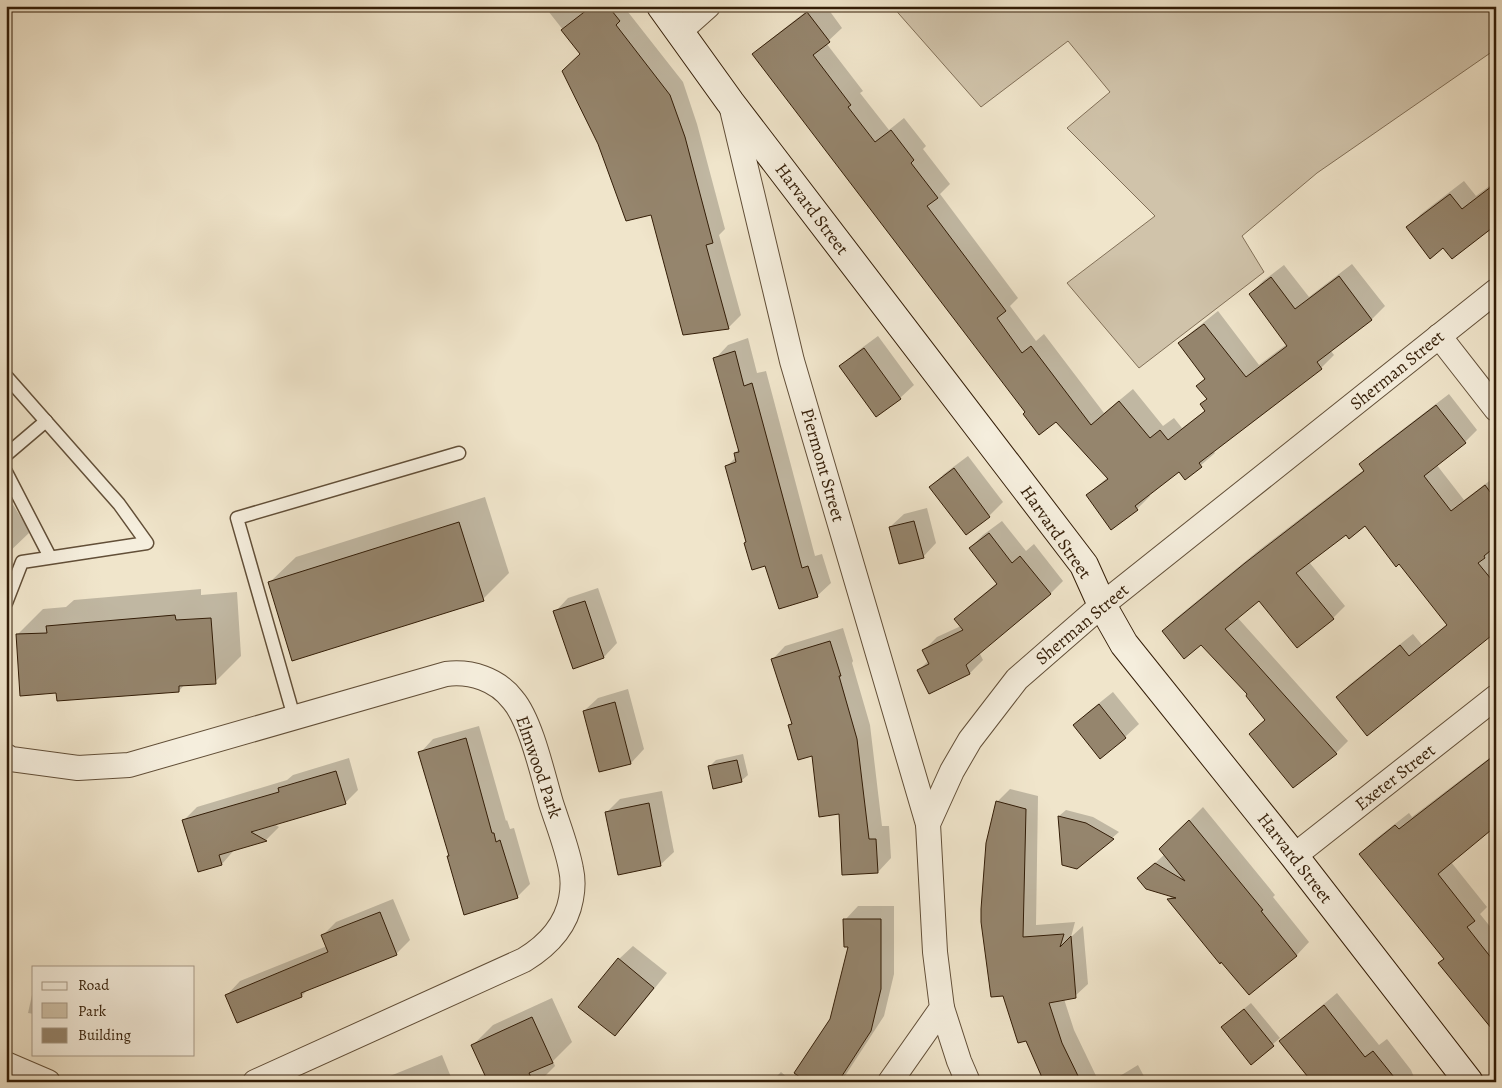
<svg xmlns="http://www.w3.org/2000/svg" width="1502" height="1088" viewBox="0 0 1502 1088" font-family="Alegreya,serif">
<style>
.green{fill:#d0c3aa;stroke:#827058}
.shadow{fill:#0003}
.building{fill:#95856d;stroke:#331d07}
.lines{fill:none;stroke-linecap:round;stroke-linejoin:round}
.lane-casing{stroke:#624f38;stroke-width:15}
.street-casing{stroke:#624f38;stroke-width:26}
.secondary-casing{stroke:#331d07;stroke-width:30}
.lane{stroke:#f5eedd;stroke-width:12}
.street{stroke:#f5eedd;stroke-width:24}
.secondary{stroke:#f5eedd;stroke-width:28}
.labels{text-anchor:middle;stroke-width:4.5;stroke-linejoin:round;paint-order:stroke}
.street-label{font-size:18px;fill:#331d07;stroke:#f5eedd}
</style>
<rect width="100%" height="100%" fill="#f0e5cb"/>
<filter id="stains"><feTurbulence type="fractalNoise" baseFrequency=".004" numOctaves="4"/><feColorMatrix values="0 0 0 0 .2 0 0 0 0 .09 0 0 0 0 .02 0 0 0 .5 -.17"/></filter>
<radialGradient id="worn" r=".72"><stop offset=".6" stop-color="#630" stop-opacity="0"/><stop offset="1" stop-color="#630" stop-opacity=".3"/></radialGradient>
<!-- green -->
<polygon class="green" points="892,6 1496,6 1496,49 1317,173 1242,236 1264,272 1139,368 1067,283 1155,216 1067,128 1110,92 1068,41 981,107"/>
<!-- shadow -->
<g class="shadow">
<polygon points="546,6 631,6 632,8 628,12 683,82 697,124 725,229 719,235 741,315 728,328 652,214 582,54 545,7"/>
<polygon points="813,6 826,6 842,28 826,43 863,91 860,93 889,130 904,118 926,146 923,149 950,184 940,194 1018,298 1010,306 1036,341 1044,334 1104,413 1133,389 1163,426 1174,418 1182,428 1206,410 1208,398 1198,386 1206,378 1180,344 1193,331 1218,311 1259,365 1287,344 1250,294 1263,281 1284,265 1309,297 1352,264 1385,306 1372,319 1330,350 1334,355 1321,368 1213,451 1215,453 1185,479 1180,471 1149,494 1150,496 1137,509 1087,495 1108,477 1057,420 1027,412 754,54 767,42"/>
<polygon points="6,125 13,133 6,139"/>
<polygon points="1464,181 1476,196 1496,181 1496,224 1443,247 1407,228 1421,214"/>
<polygon points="878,336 914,385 900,398 841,366 855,353"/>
<polygon points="748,338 757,373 766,371 815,556 822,554 831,583 817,596 766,565 747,541 727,466 736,457 735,453 739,449 715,359 728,345"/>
<polygon points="1449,394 1477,430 1465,442 1436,464 1464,500 1496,476 1496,640 1491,634 1338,697 1349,685 1413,634 1422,645 1447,624 1399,563 1365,525 1346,534 1309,562 1345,606 1333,618 1259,600 1237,617 1348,741 1336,753 1293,787 1250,734 1266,719 1249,694 1201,643 1163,631 1175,619 1258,551 1365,469 1361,464 1373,452"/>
<polygon points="968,456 1003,502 989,516 966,533 931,487 944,474"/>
<polygon points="6,483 16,499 12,503 30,532 6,555"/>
<polygon points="485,497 509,573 483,599 269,583 296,557"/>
<polygon points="927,508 936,543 923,557 890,527 904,514"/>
<polygon points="1002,521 1026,551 1034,544 1063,581 1050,594 979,652 983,660 970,673 930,693 919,670 929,660 924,650 937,637 961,626 956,619 969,606 997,583 970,548 983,535"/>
<polygon points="598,588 617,643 604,657 574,667 555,612 568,598"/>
<polygon points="201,589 201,595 237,592 241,656 215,682 185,684 179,691 57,692 17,635 43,609 66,607 74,600"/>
<polygon points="843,628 853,661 852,663 870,725 882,826 889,826 891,858 878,872 840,813 813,755 789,726 792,722 772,660 785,646"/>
<polygon points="628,689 644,749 631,763 584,711 598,698"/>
<polygon points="1113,692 1139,724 1125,737 1075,725 1088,712"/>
<polygon points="479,726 506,821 507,820 510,829 514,828 530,884 517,897 448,857 450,855 420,753 433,739"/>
<polygon points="1496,753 1496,825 1451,862 1487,907 1480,914 1496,934 1496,1035 1481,1016 1482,1015 1440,963 1445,958 1360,854 1373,841 1409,813 1412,817"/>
<polygon points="743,754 748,775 741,781 709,767 716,760"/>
<polygon points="349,758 358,790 345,803 274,824 279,827 266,840 235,849 222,864 199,871 184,820 197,807 287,780 293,775"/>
<polygon points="1010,789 1038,796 1036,925 1075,922 1071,937 1083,926 1088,984 1075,996 1064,999 1074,1030 1099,1082 1033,1082 1042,1073 983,931 982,931 982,909 997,802"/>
<polygon points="662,791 674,852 660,865 607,812 620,799"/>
<polygon points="1203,807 1275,895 1273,897 1309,942 1296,956 1169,899 1172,896 1139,878 1165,854 1161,849"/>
<polygon points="1066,810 1093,817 1119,832 1077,868 1059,816"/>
<polygon points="393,899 410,940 396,954 309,988 302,996 238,1022 227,995 240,981 327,946 323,935 336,922"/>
<polygon points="858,906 894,906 894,974 884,1016 841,1082 771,1082 781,1072 791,1081 831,1020 849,946 845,920"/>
<polygon points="633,946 667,973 628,1021 615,1035 619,959"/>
<polygon points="34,986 34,1014 28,1013"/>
<polygon points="1337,993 1379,1045 1387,1039 1411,1070 1416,1082 1313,1082 1281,1041 1294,1029"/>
<polygon points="552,998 572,1042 553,1061 555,1066 539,1082 511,1082 473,1045 493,1025"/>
<polygon points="1251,1003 1280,1038 1251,1063 1229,1021"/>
<polygon points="442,1055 453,1082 385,1082 390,1076"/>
<polygon points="1138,1065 1147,1082 1110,1082"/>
</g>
<!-- building -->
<g class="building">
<polygon points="592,6 608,6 620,21 616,25 670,95 685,137 713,243 706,245 729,329 683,335 651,215 626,221 598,144 562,71 580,54 561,30"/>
<polygon points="807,12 830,42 813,55 851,105 848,107 875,142 891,130 914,160 911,163 938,198 927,206 1006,311 997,318 1022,353 1031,346 1091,425 1119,401 1150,438 1160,430 1168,440 1205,411 1200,404 1207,399 1196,386 1205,379 1178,343 1204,324 1246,377 1287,346 1249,294 1271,277 1295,309 1339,276 1372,320 1317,362 1322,369 1199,463 1202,467 1185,480 1179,472 1135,506 1138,510 1111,530 1086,495 1108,479 1056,422 1039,435 1023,414 1025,412 752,54"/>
<polygon points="1496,183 1496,225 1452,259 1443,248 1430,259 1406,227 1450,194 1462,209"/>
<polygon points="864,348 901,399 876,417 839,366"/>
<polygon points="735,351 744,386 752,383 802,568 808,566 818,597 779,609 765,566 752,570 744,543 746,542 725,466 736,462 734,453 739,452 713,358"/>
<polygon points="1436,405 1466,443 1424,476 1451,511 1485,485 1496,500 1496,546 1484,556 1485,558 1478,563 1496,585 1496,632 1367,736 1336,697 1400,645 1409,656 1447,625 1399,564 1396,567 1365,526 1349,539 1346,535 1296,573 1334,619 1297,648 1259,601 1225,629 1337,754 1293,788 1249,734 1265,720 1246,696 1247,694 1201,645 1184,659 1162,631 1245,563 1364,471 1359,464"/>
<polygon points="954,468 990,517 966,535 929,487"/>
<polygon points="914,521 924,558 899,564 889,527"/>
<polygon points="459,522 484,601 292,661 268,582"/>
<polygon points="989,533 1012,563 1020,556 1051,594 966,665 970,674 929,694 917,670 929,664 922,650 963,630 954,619 997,584 969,548"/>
<polygon points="585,601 604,658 573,669 553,611"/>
<polygon points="175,615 176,620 211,618 216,684 179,686 179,692 57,701 56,693 20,696 16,634 47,633 46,626"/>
<polygon points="830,641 841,676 839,676 857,739 869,839 876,839 878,873 842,875 839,814 819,817 812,756 798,760 788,725 792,724 771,659"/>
<polygon points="615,702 631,764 599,772 583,711"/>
<polygon points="1099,704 1126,738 1100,759 1073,725"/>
<polygon points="466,738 492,833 494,833 496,842 500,840 518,898 464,915 447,856 449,856 418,752"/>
<polygon points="1496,754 1496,826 1438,874 1475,921 1467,927 1496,964 1496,1034 1438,963 1444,959 1359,854 1395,825 1399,829"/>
<polygon points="737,760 742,782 713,789 708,766"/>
<polygon points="336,771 346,804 251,832 267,841 219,855 222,865 198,872 182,820 279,792 278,788"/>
<polygon points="996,801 1026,809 1023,937 1064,934 1060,947 1071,936 1076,998 1049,1003 1062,1043 1081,1082 1044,1082 1026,1041 1018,1043 1003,996 991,997 981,922 981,909 986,843"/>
<polygon points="649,803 661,866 618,875 605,812"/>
<polygon points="1058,816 1086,823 1114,839 1077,869 1062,865"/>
<polygon points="1189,820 1263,910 1261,911 1297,956 1249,995 1221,962 1220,964 1167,899 1176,898 1146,889 1137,878 1155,863 1185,881 1159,849"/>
<polygon points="380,912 397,955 301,993 302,997 237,1023 225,995 328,952 321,935"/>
<polygon points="843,919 881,919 881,989 871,1031 838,1082 807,1082 794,1073 830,1019 848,947 844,947"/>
<polygon points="618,958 654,988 615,1036 578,1007"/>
<polygon points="1324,1005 1365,1057 1373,1051 1398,1082 1312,1082 1279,1041"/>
<polygon points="1244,1009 1274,1046 1251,1065 1221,1027"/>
<polygon points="532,1017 553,1063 529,1073 533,1082 488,1082 471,1045"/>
</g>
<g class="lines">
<defs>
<g id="lane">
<polyline points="6,376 119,504 147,543 22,562 6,603"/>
<polyline points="6,455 46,421"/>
<polyline points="6,472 50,557"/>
<polyline points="294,717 237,518 459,453"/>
</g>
<g id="street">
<polyline points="680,31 708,6"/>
<polyline points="731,105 792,361 928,824"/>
<polyline points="1439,336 1496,409"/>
<path d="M 6,756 L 11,759 L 78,768 L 129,765 L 446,674 C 471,671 497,679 513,700 C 531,721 543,776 551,803 C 558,825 567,847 571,869 C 573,878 573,889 571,899 C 566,927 547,946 524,960 L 255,1082"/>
<polyline points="1294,856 1496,697"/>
<polyline points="942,1008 959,1061 968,1082"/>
<polyline points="6,1064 48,1082"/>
<polyline points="890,1082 942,1008 935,952 928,824 952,771 970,740 1017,679 1102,605 1496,291"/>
</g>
<polyline id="secondary" points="661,6 730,102 1084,565 1102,605 1124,644 1294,856 1469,1082"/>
</defs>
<!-- lane casing -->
<use href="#lane" class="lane-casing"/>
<!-- street casing -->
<use href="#street" class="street-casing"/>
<!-- secondary casing -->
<use href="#secondary" class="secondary-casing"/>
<!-- lane -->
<use href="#lane" class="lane"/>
<!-- street -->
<use href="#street" class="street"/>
<!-- secondary -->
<use href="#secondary" class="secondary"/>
</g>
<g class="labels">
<!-- street labels -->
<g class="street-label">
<text transform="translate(812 209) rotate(53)" y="6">Harvard Street</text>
<text transform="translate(1397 370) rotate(-39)" y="6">Sherman Street</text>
<text transform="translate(823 465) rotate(74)" y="6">Piermont Street</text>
<text transform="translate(1056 532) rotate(55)" y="6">Harvard Street</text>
<text transform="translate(1082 624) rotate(-40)" y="6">Sherman Street</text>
<text transform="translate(539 767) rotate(71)" y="6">Elmwood Park</text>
<text transform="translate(1395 777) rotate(-38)" y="6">Exeter Street</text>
<text transform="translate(1295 858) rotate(52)" y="6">Harvard Street</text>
</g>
</g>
<!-- margin -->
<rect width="1502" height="1088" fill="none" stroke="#f0e5cb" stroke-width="25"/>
<rect x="8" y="8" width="1487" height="1073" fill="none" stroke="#331d07" stroke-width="2.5"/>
<rect x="12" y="12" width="1477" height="1063" fill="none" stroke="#331d07"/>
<!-- legend -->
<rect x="32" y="966" width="162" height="90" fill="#f5eedd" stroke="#a79a87"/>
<rect x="42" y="982" width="25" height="8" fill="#f5eedd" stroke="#a79a87"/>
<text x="78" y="990" font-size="15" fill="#331d07">Road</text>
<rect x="42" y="1003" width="25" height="15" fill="#d0c3aa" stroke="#a79a87"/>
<text x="78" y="1016" font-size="15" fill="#331d07">Park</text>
<rect x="42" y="1028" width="25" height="15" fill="#95856d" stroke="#a79a87"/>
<text x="78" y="1040" font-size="15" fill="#331d07">Building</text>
<rect width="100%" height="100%" filter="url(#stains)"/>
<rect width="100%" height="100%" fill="url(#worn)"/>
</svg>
